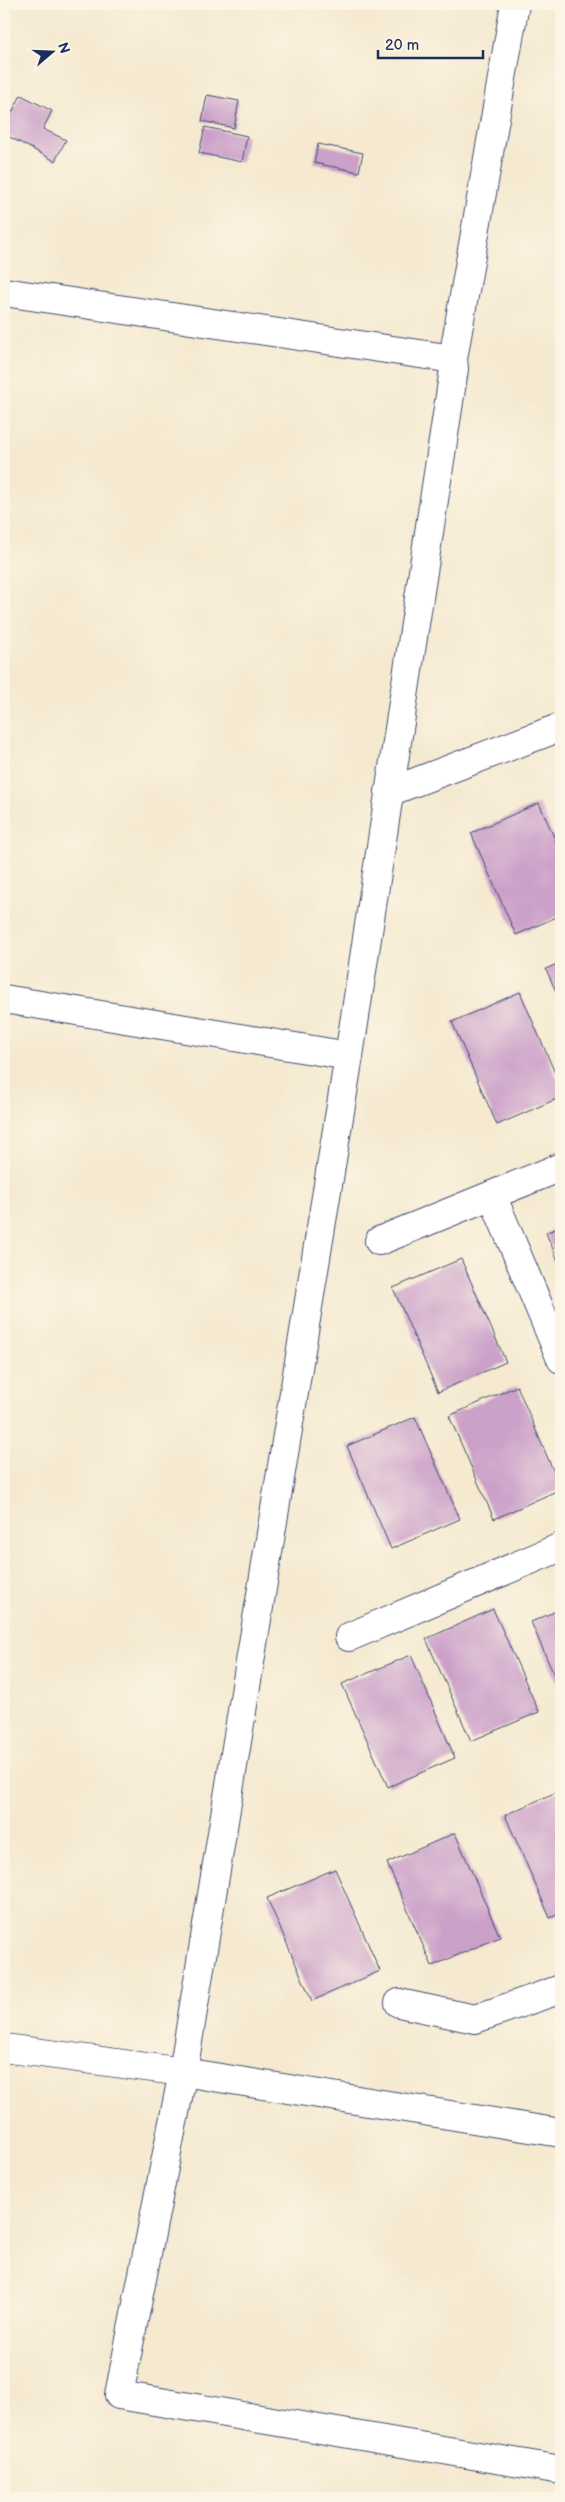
<svg xmlns="http://www.w3.org/2000/svg" width="565" height="2502" viewBox="0 0 565 2502" font-family="'Balsamiq Sans',sans-serif">
<style>
.building{fill:#cba0c9}
.lines{fill:none;stroke-linecap:round;stroke-linejoin:round}
.minor-casing{stroke:#3c4b6f;stroke-width:30}
.minor{stroke:#fff;stroke-width:28}
</style>
<rect width="100%" height="100%" fill="#fcf5e5"/>
<filter id="ink" filterUnits="userSpaceOnUse"><feTurbulence type="fractalNoise" baseFrequency=".02" numOctaves="2"/><feDisplacementMap in="SourceGraphic" scale="10" xChannelSelector="R" yChannelSelector="G"/><feConvolveMatrix kernelMatrix="1 2 1 2 8 2 1 2 1" color-interpolation-filters="sRGB"/></filter>
<filter id="wash" filterUnits="userSpaceOnUse"><feTurbulence type="fractalNoise" baseFrequency=".0096" numOctaves="4" result="noise"/><feDisplacementMap in="SourceGraphic" scale="20" xChannelSelector="R" yChannelSelector="G"/><feGaussianBlur stdDeviation="1.12" result="paint"/><feColorMatrix in="noise" values="0 0 0 0 0 0 0 0 0 0 0 0 0 0 0 0 0 1.4 0 .05"/><feComposite in="paint" operator="in"/></filter>
<g filter="url(#wash)">
<rect width="100%" height="100%" fill="#f5e9d0"/>
<g id="blocks">
<!-- building -->
<g class="building">
<polygon points="21,95 52,111 43,129 66,140 55,161 4,134 4,128"/>
<polygon points="207,95 239,101 234,128 202,121"/>
<polygon points="205,127 247,136 242,162 199,153"/>
<polygon points="318,144 363,153 359,172 314,163"/>
<polygon points="539,803 561,853 561,915 516,935 471,833"/>
<polygon points="561,962 561,1003 546,969"/>
<polygon points="520,992 561,1087 561,1097 497,1125 452,1022"/>
<polygon points="561,1226 561,1268 546,1233"/>
<polygon points="461,1259 506,1362 438,1392 393,1288"/>
<polygon points="517,1386 561,1489 494,1519 449,1416"/>
<polygon points="415,1417 460,1519 391,1549 347,1446"/>
<polygon points="493,1609 539,1712 471,1741 426,1639"/>
<polygon points="561,1609 561,1691 531,1622"/>
<polygon points="411,1655 455,1758 388,1787 342,1684"/>
<polygon points="561,1790 561,1913 550,1918 505,1815"/>
<polygon points="455,1833 500,1937 432,1966 387,1863"/>
<polygon points="335,1869 380,1971 312,2001 267,1898"/>
</g>
</g>
</g>
<g filter="url(#ink)">
<use href="#blocks" fill-opacity="0" stroke="#3c4b6f" stroke-width="1"/>
<g class="lines">
<defs>
<g id="minor">
<polyline points="515,4 453,359 454,369 349,1056 183,2072 119,2395 561,2470"/>
<polyline points="4,292 453,359"/>
<polyline points="389,792 561,727"/>
<polyline points="4,999 349,1056"/>
<polyline points="561,1167 492,1195 561,1359"/>
<polyline points="379,1241 492,1195"/>
<polyline points="349,1637 561,1547"/>
<polyline points="399,2003 475,2019 561,1989"/>
<polyline points="4,2048 183,2072 561,2133"/>
</g>
</defs>
<!-- minor casing -->
<use href="#minor" class="minor-casing"/>
<!-- minor -->
<use href="#minor" class="minor"/>
</g>
</g>
<!-- margin -->
<rect width="565" height="2502" fill="none" stroke="#fcf5e5" stroke-width="20"/>
<!-- north arrow -->
<g transform="translate(52 52) rotate(71)" stroke="#fcf5e5" stroke-width="4" paint-order="stroke">
<path d="M0-4L9 19L0 12L-9 19Z" fill="#1b2f5e"/>
<text y="-8" font-size="14" font-weight="bold" text-anchor="middle" fill="#1b2f5e">N</text>
</g>
<!-- scale -->
<path d="M378 50v8h105v-8" fill="none" stroke="#1b2f5e" stroke-width="2.5"/>
<text x="385" y="50" font-size="15" fill="#1b2f5e" stroke="#fcf5e5" stroke-width="4" paint-order="stroke">20 m</text>
</svg>
